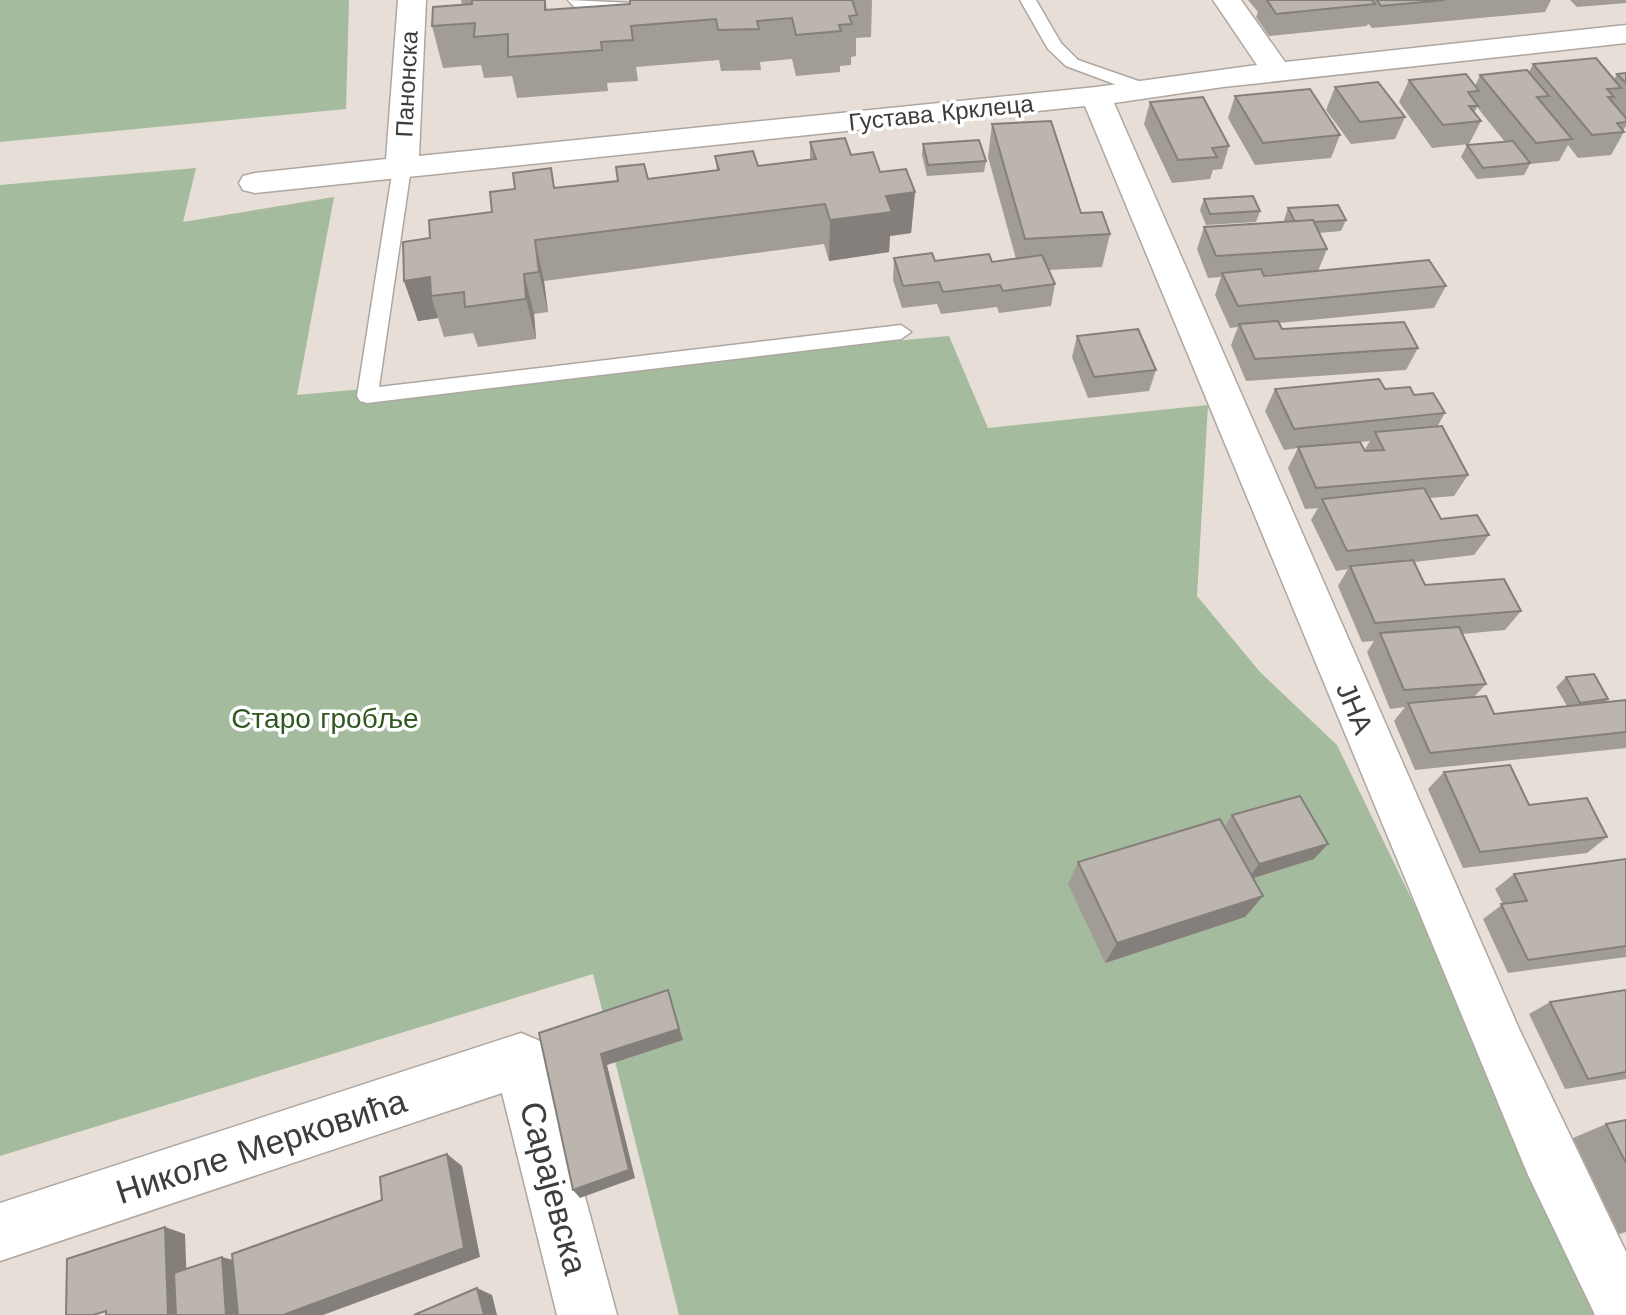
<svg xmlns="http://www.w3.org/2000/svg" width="1626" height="1315" viewBox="0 0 1626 1315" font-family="'Work Sans',sans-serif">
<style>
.green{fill:#a5bb9e}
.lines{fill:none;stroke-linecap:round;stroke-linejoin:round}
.lane-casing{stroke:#aea6a0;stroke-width:3}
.street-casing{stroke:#aea6a0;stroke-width:3}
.lane{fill:#fff;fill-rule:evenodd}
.street{fill:#fff;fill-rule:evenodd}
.wall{fill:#a29c96;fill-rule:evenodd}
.shaded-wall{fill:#847f7a}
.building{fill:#bcb5ae;stroke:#847f7a;stroke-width:2}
.labels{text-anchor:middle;stroke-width:7;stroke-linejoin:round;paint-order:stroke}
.far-street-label{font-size:24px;fill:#3f3c39;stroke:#fff}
.street-label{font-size:28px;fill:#3f3c39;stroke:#fff}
.park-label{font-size:28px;fill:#2f571f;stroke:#fff}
.near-street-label{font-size:34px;fill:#3f3c39;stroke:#fff}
</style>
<rect width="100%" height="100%" fill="#e6ded7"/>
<!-- green -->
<g class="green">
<polygon points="0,0 349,0 346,109 0,142"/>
<polygon points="196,168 183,222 334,197 297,395 949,336 988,428 1208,405 1197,596 1260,672 1337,745 1613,1315 679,1315 593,974 0,1156 0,185"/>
</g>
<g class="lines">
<defs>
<g id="lane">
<polygon points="1020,0 1036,0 1061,43 1078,60 1153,86 1155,90 1147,95 1141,94 1066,66 1048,49"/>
<polygon points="402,163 411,168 379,387 901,325 911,332 901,339 367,403 360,401 357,396 393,168"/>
</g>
<g id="street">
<polygon points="398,0 426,0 419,156 1096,87 1257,65 1213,0 1241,0 1285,62 1626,25 1626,43 1223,87 1114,103 1520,1031 1626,1252 1626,1315 1595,1315 1528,1175 1085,106 255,193 243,190 239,183 243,176 255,173 386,159"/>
<path d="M 568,0 L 634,3 L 751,0 L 747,6 C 710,15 592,35 568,0 Z"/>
<polygon points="521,1033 540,1041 548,1060 617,1315 557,1315 502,1093 0,1261 0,1203"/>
</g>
</defs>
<!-- lane casing -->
<use href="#lane" class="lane-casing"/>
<!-- street casing -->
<use href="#street" class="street-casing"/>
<!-- lane -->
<use href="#lane" class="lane"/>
<!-- street -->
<use href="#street" class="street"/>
</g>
<!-- wall -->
<g class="wall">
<polygon points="461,0 545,0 547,10 630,4 630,0 872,0 871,37 856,38 856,56 851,57 851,65 840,66 840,72 796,76 792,59 760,62 761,70 721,71 719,60 636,67 638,81 607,83 608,91 517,98 512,76 484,78 481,65 443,68 432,26 462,4"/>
<polygon points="1248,0 1551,0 1545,12 1372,28 1368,23 1367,26 1269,36 1256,17 1258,12"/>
<polygon points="1570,0 1626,0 1626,3 1577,7"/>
<polygon points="1533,64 1614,79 1617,74 1626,73 1626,126 1623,131 1624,132 1611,155 1578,158 1568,145 1559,161 1530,164 1524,175 1477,179 1461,157 1467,145 1505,142 1477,107 1474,113 1481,121 1469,144 1432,148 1399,102 1409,80 1475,86 1480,75 1529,72"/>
<polygon points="1335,87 1405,117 1395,139 1351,144 1326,110"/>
<polygon points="1235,96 1340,135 1331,158 1255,165 1228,118"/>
<polygon points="1150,102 1229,146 1222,169 1213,170 1210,179 1172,183 1144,124"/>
<polygon points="992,124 1081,213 1110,234 1102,267 1049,270 1055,284 1051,306 999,313 997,307 941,314 937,304 902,308 893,280 894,258 935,261 992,262 1016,259 988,157"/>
<polygon points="810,142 851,155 915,192 911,233 890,236 889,252 829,261 824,244 544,281 548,312 534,314 536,339 478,347 473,333 444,337 438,318 418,321 404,281 430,238 492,212 515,189 555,188 648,179 717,171 715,156 758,166 810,159"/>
<polygon points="923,144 986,161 984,172 927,176 922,155"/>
<polygon points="1204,199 1260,211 1256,222 1206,225 1200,210"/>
<path d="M 1288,208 L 1346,220 L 1341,231 L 1319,233 L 1327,249 L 1318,271 L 1446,286 L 1434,308 L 1279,323 L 1282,329 L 1418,348 L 1406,370 L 1246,381 L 1231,345 L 1238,327 L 1230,328 L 1215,295 L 1221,277 L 1208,278 L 1197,249 L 1204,227 L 1285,222 L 1284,220 ZM 1302,272 L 1264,276 L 1264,275 Z"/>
<polygon points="1077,336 1156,370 1149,391 1088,398 1072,357"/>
<path d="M 1275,389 L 1385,389 L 1414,395 L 1445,413 L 1437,427 L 1468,475 L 1454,496 L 1429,498 L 1441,519 L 1489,535 L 1474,555 L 1414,562 L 1425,585 L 1521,611 L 1505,630 L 1462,634 L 1486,684 L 1474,697 L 1494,714 L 1567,706 L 1556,687 L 1566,677 L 1608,699 L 1605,702 L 1626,700 L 1626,748 L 1415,770 L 1394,721 L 1405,707 L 1390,709 L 1367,652 L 1374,641 L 1362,642 L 1338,586 L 1348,569 L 1336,571 L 1311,520 L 1318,508 L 1305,509 L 1288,468 L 1298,448 L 1284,450 L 1265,411 ZM 1370,441 L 1364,451 L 1340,444 Z"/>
<polygon points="1444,772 1529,805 1607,837 1587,853 1463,868 1428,789"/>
<polygon points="1232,815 1314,859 1253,878 1263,896 1245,917 1105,963 1068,884 1078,862 1224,827"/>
<polygon points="1626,859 1626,957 1508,973 1483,919 1503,904 1495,889 1514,874"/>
<polygon points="1626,992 1626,1079 1565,1089 1529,1014 1550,1002"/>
<polygon points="1626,1120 1626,1232 1619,1234 1573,1138 1606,1124"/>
</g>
<!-- shaded-wall -->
<g class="shaded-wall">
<polygon points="915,192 911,233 890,236 889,252 829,261 830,220 886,196"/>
<polygon points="535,240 544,281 548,312 539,272"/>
<polygon points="524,274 534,314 536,339 526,299"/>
<polygon points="430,277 431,296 438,318 418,321 404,281"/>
<polygon points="1328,844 1314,859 1247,880 1259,864"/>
<polygon points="1263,896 1245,917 1105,963 1117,943"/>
<polygon points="668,990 683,1040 607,1065 635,1178 580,1198 573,1190 601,1054"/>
<polygon points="447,1154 462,1166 480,1257 323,1315 283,1315"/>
<polygon points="165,1227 185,1234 188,1315 168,1315"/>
<polygon points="222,1257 240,1262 244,1315 226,1315"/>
<polygon points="477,1288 492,1295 497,1315 484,1315"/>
</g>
<!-- building -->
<g class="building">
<polygon points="472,0 545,0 545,10 630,4 630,0 852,0 857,15 849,16 852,24 839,25 841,31 796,35 792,18 757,21 759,29 718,30 716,19 631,26 633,40 601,42 602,50 508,57 508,34 474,37 475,23 432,26 433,7 472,4"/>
<polygon points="1267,0 1372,0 1375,4 1276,14"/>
<polygon points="1377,0 1445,0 1381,6"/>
<polygon points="1596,58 1621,88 1607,89 1614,97 1608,97 1626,118 1626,122 1617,123 1624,132 1592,135 1533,64"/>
<polygon points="1527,70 1549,96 1537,97 1572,139 1536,143 1480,75"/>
<polygon points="1626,73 1626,83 1617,74"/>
<polygon points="1466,74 1479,91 1468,92 1478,106 1469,106 1481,121 1443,125 1409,80"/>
<polygon points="1378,82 1405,117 1360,122 1335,87"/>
<polygon points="1310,89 1340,135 1263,143 1235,96"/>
<polygon points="1203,97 1229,146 1212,148 1217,157 1178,160 1150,102"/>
<polygon points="1051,121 1081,213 1102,212 1110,234 1025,239 992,124"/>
<polygon points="845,138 851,155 873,152 880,172 906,169 915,192 886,196 892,212 830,220 825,204 535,240 539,272 524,274 526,299 465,307 464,292 431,296 430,277 404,281 403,242 430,238 429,220 492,212 490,192 515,189 513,173 551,168 554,188 618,181 616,167 644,164 648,179 719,170 715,156 753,151 758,166 816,159 810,142"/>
<polygon points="979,140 986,161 928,165 923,144"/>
<polygon points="1513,141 1530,163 1483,168 1467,145"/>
<polygon points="1253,196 1260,211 1210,214 1204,199"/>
<polygon points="1338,205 1346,220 1314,222 1313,220 1295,222 1288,208"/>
<polygon points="1313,220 1327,249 1216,256 1204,227"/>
<polygon points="932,253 935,261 989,254 992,262 1042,255 1055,284 1003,291 1000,285 943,292 939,282 903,286 894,258"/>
<polygon points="1429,260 1446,286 1238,306 1222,273 1261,269 1264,276"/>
<polygon points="1278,321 1282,329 1404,322 1418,348 1255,359 1239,324"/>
<polygon points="1138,329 1156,370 1094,377 1077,336"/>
<polygon points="1379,379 1385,389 1410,387 1414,395 1433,393 1445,413 1294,429 1275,389"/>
<polygon points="1442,426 1468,475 1316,488 1298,447 1360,442 1365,451 1384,450 1375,432"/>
<polygon points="1424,488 1441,519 1477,515 1489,535 1347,551 1322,499"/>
<polygon points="1413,560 1425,585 1504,579 1521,611 1375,623 1350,566"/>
<polygon points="1459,627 1486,684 1404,690 1380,633"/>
<polygon points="1594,674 1608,699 1580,703 1566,677"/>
<polygon points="1486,696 1494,714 1626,700 1626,732 1430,753 1408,703"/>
<polygon points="1510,765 1529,805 1587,798 1607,837 1480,852 1444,772"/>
<polygon points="1300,796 1328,844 1259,864 1232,815"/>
<polygon points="1220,819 1263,896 1117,943 1078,862"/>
<polygon points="1626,859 1626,946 1528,960 1501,904 1527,901 1514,874"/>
<polygon points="668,990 679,1029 601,1054 629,1170 573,1190 539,1033"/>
<polygon points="1625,990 1626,992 1626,1072 1588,1079 1550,1002"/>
<polygon points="1626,1120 1626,1163 1606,1124"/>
<polygon points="447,1154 464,1248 283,1315 238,1315 232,1254 382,1200 380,1177"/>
<polygon points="165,1227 168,1315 106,1315 106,1311 93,1315 66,1315 67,1259"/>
<polygon points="222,1257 226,1315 176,1315 174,1273"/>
<polygon points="477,1288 484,1315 414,1315"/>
</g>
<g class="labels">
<!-- far-street labels -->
<g class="far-street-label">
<text transform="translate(407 84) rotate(-87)" y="8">Панонска</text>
<text transform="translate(941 113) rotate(-6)" y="8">Густава Крклеца</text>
</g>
<!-- street labels -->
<g class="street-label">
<text transform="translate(1355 708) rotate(67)" y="10">ЈНА</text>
</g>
<!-- park labels -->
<g class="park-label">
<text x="325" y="728">Старо гробље</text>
</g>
<!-- near-street labels -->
<g class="near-street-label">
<text transform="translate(261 1146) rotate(-18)" y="12">Николе Мерковића</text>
<text transform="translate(554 1188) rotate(75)" y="12">Сарајевска</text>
</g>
</g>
</svg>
